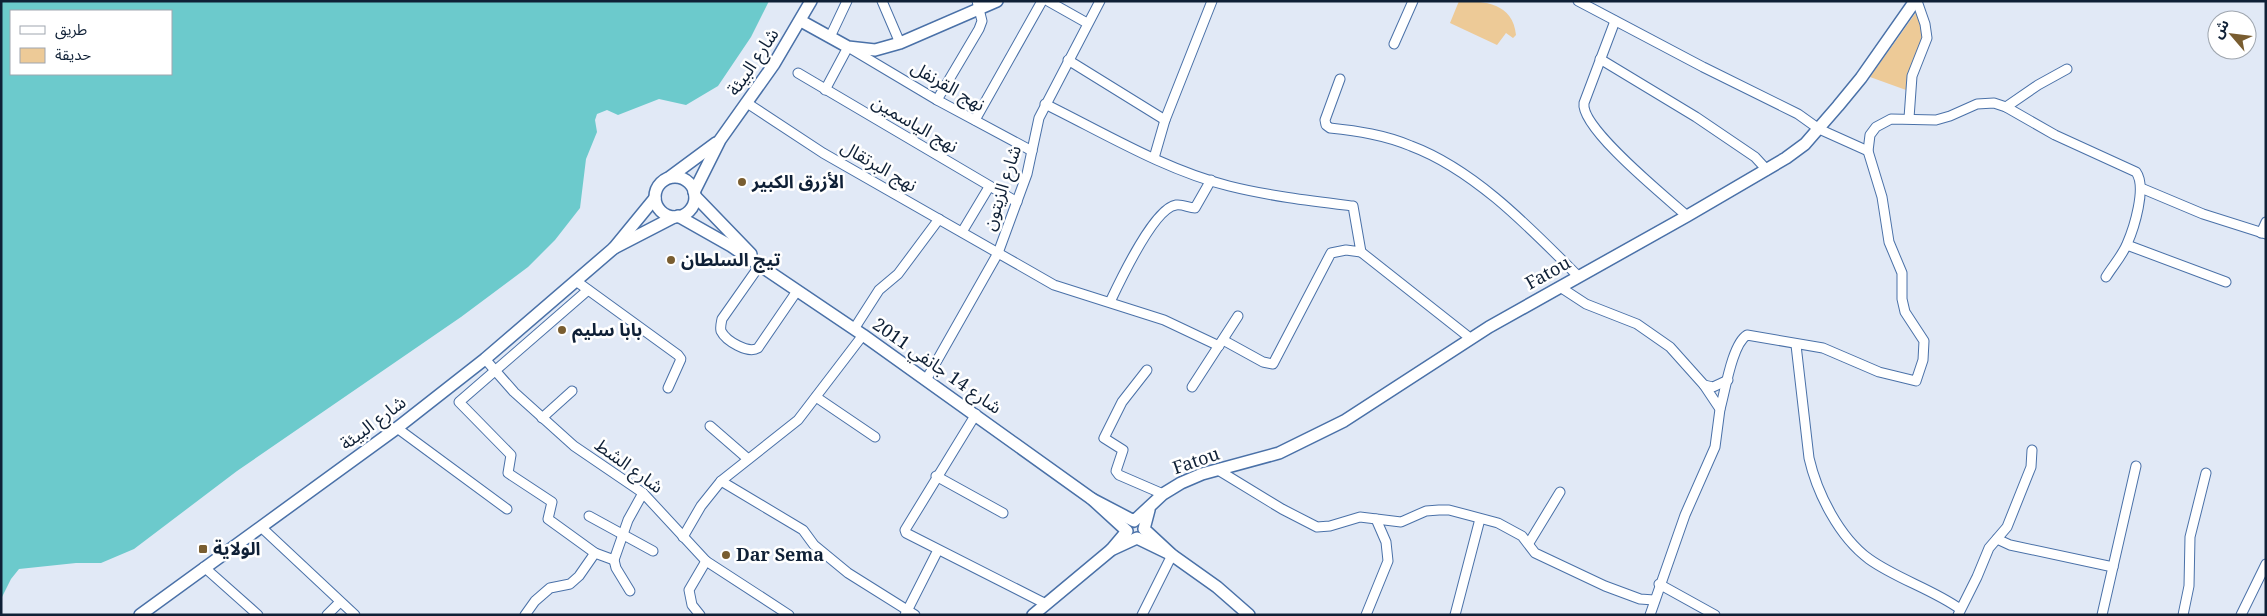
<svg xmlns="http://www.w3.org/2000/svg" width="2267" height="616" viewBox="0 0 2267 616" font-family="'Noto Serif','Noto Sans Arabic',serif">
<style>
.green{fill:#edca97}
.water{fill:#6ccacc;fill-rule:evenodd}
.lines{fill:none;stroke-linecap:round;stroke-linejoin:round}
.street-casing{stroke:#4a71a8;stroke-width:11}
.secondary-casing{stroke:#4a71a8;stroke-width:14}
.street{stroke:#fff;stroke-width:9}
.secondary{stroke:#fff;stroke-width:11}
.poi-dot{fill:#795d30;stroke:#fff;stroke-width:2}
.labels{text-anchor:middle;stroke-width:5;stroke-linejoin:round;paint-order:stroke}
.street-label{font-size:18px;fill:#0f2036;stroke:#fff}
.poi-label{font-size:18px;font-weight:bold;fill:#0f2036;stroke:#fff;text-anchor:start}
</style>
<rect width="100%" height="100%" fill="#e1e9f6"/>
<!-- green -->
<g class="green">
<path d="M 1459,1 C 1485,1 1513,3 1516,35 L 1513,38 L 1506,33 L 1497,45 L 1450,23 Z"/>
<polygon points="1917,11 1927,26 1906,90 1870,77"/>
</g>
<!-- water -->
<path class="water" d="M 1,1 L 769,1 L 751,37 L 718,86 L 686,105 L 659,99 L 618,115 L 607,110 L 597,114 L 595,120 L 597,132 L 586,159 L 580,208 L 555,240 L 528,267 L 461,317 L 237,471 L 134,549 L 101,563 L 76,563 L 19,569 L 11,579 L 1,599 ZM 11,11 L 171,11 L 171,74 L 11,74 Z"/>
<g class="lines">
<defs>
<g id="street">
<polyline points="882,1 900,43"/>
<polyline points="1048,1 1087,23"/>
<polyline points="1578,1 1703,67 1798,114 1819,129 1868,151"/>
<path d="M 1615,21 L 1584,103 C 1580,128 1667,198 1687,216"/>
<polyline points="830,37 847,1"/>
<polyline points="1394,44 1413,1"/>
<polyline points="1600,59 1696,117 1755,157 1767,170"/>
<polyline points="1068,60 1165,120"/>
<polyline points="798,73 1017,202"/>
<path d="M 1340,79 L 1325,120 L 1326,125 L 1330,128 C 1358,131 1385,135 1411,146 C 1475,170 1531,229 1578,276"/>
<polyline points="825,90 848,47 937,100 1032,151"/>
<polyline points="937,100 979,29 982,21 977,1"/>
<polyline points="747,103 823,153 1054,285 1164,320 1219,346"/>
<path d="M 1045,104 C 1104,133 1165,170 1229,186 C 1269,196 1312,201 1353,206 L 1361,252 L 1346,250 L 1331,253 L 1273,364 L 1263,362 L 1223,340"/>
<polyline points="2006,107 2038,85 2067,69"/>
<polyline points="1909,118 1912,76 1927,38 1925,24 1917,1"/>
<polyline points="975,120 1042,1"/>
<polyline points="1154,158 1165,120 1212,1"/>
<polyline points="2141,188 2203,214 2266,234"/>
<polyline points="962,232 989,187"/>
<polyline points="2261,233 2266,222"/>
<polyline points="2127,245 2226,282"/>
<polyline points="1361,252 1470,338"/>
<path d="M 760,265 L 722,319 C 721,324 720,327 721,331 C 726,341 748,354 758,348 L 797,291"/>
<polyline points="576,281 678,355 681,359 668,388"/>
<polyline points="1560,287 1586,304 1637,324 1670,347 1704,385 1720,409 1715,447 1685,515 1650,615"/>
<polyline points="588,290 459,402 511,455 508,473 552,502 548,519 595,553"/>
<path d="M 1110,302 C 1119,283 1154,208 1176,205 C 1183,204 1189,208 1195,208 L 1211,180"/>
<polyline points="854,329 879,290 898,274 939,219"/>
<path d="M 1796,345 L 1809,458 C 1817,493 1839,537 1869,559 C 1897,579 1932,589 1960,609"/>
<polyline points="485,359 514,392 574,446 643,493 706,561 789,615"/>
<polyline points="1147,370 1122,402 1104,438 1123,450 1116,471 1119,475 1163,494"/>
<polyline points="926,380 998,253 1027,174 1039,118 1100,1"/>
<polyline points="1704,385 1713,387 1728,380"/>
<polyline points="1192,387 1238,316"/>
<polyline points="816,397 875,437"/>
<path d="M 1720,409 C 1725,392 1732,344 1747,335 L 1823,348 L 1879,372 L 1916,381 L 1923,360 L 1924,341 L 1905,312 L 1902,299 L 1902,273 L 1889,242 L 1882,197 L 1868,151 L 1870,135 L 1876,127 L 1891,119 L 1936,120 L 1950,116 L 1977,104 L 1994,103 L 2006,107 L 2055,135 L 2136,172 C 2147,187 2134,228 2127,244 C 2122,256 2112,267 2106,277"/>
<polyline points="976,414 905,530 906,533 1046,604"/>
<polyline points="542,418 572,391"/>
<polyline points="710,426 748,459"/>
<polyline points="397,428 507,509"/>
<polyline points="1218,470 1282,509 1317,527 1330,526 1360,517 1401,522 1426,511 1439,510 1449,510 1498,523 1522,536 1535,553 1605,586 1640,599 1654,600"/>
<polyline points="936,476 1003,513"/>
<polyline points="721,481 803,530 814,545 848,573 915,615"/>
<polyline points="589,516 653,551"/>
<polyline points="261,527 355,615"/>
<polyline points="683,537 701,506 721,481 798,420 863,335"/>
<polyline points="1997,539 2010,545 2113,567"/>
<polyline points="1529,543 1560,492"/>
<polyline points="614,560 616,568 630,591"/>
<polyline points="204,567 258,615"/>
<polyline points="1659,584 1715,615"/>
<polyline points="327,615 340,602"/>
<polyline points="525,615 535,601 550,588 570,584 579,576 595,553 614,560 628,520 643,493"/>
<polyline points="700,615 692,605 689,590 706,561"/>
<polyline points="905,615 938,550"/>
<polyline points="1142,615 1172,555"/>
<polyline points="1366,615 1388,561 1386,542 1376,519"/>
<polyline points="1455,615 1480,519"/>
<polyline points="1958,615 1977,577 1989,548 2007,527 2031,467 2032,450"/>
<polyline points="2102,615 2136,466"/>
<polyline points="2183,615 2189,586 2190,537 2206,473"/>
<polyline points="2241,615 2266,564"/>
</g>
<g id="secondary">
<polyline points="801,21 848,47 875,50 900,43 997,1"/>
<polyline points="670,177 716,143"/>
<circle cx="675" cy="197" r="20"/>
<polyline points="694,192 720,140 774,64 811,1"/>
<polyline points="695,196 751,254"/>
<polyline points="678,216 731,246 863,335 1092,499 1127,531 1111,550"/>
<polyline points="614,248 674,217"/>
<polyline points="1092,499 1134,521 1163,494 1181,483 1202,474 1279,453 1344,421 1489,327 1687,216 1786,158 1805,144 1838,106 1861,78 1915,1"/>
<polyline points="1149,510 1144,529 1172,555 1217,587 1249,615"/>
<polyline points="140,615 397,428 485,359 614,248 655,198"/>
<polyline points="1033,615 1111,550 1137,538 1172,555"/>
</g>
</defs>
<!-- street casing -->
<use href="#street" class="street-casing"/>
<!-- secondary casing -->
<use href="#secondary" class="secondary-casing"/>
<!-- street -->
<use href="#street" class="street"/>
<!-- secondary -->
<use href="#secondary" class="secondary"/>
</g>
<!-- markers -->
<g class="poi-dot">
<circle cx="742" cy="182" r="5"/>
<circle cx="671" cy="260" r="5"/>
<circle cx="562" cy="330" r="5"/>
<rect x="198" y="544" width="10" height="10" rx="2.5"/>
<circle cx="726" cy="555" r="5"/>
</g>
<g class="labels">
<!-- street labels -->
<g class="street-label">
<text transform="translate(753 62) rotate(-56)" y="6">شارع البيئة</text>
<text transform="translate(948 86) rotate(30)" y="6">نهج القرنفل</text>
<text transform="translate(915 124) rotate(30)" y="6">نهج الياسمين</text>
<text transform="translate(879 166) rotate(30)" y="6">نهج البرتقال</text>
<text transform="translate(1002 188) rotate(-72)" y="6">شارع الزيتون</text>
<text transform="translate(1548 273) rotate(-29)" y="6">Fatou</text>
<text transform="translate(937 366) rotate(35)" y="6">شارع 14 جانفي 2011</text>
<text transform="translate(373 423) rotate(-37)" y="6">شارع البيئة</text>
<text transform="translate(1196 461) rotate(-19)" y="6">Fatou</text>
<text transform="translate(629 466) rotate(36)" y="6">شارع الشط</text>
</g>
<!-- poi labels -->
<g class="poi-label">
<text x="752" y="188">الأزرق الكبير</text>
<text x="681" y="266">تيج السلطان</text>
<text x="572" y="336">بابا سليم</text>
<text x="213" y="555">الولاية</text>
<text x="736" y="561">Dar Sema</text>
</g>
</g>
<!-- border -->
<rect width="2267" height="616" fill="none" stroke="#0f2036" stroke-width="5"/>
<!-- legend -->
<rect x="10" y="10" width="162" height="65" fill="#ffffff" stroke="#9fa6af"/>
<rect x="20" y="26" width="25" height="8" fill="#ffffff" stroke="#9fa6af"/>
<text x="55" y="35" font-size="15" fill="#0f2036">طريق</text>
<rect x="20" y="48" width="25" height="15" fill="#edca97" stroke="#9fa6af"/>
<text x="55" y="60" font-size="15" fill="#0f2036">حديقة</text>
<!-- north arrow -->
<g transform="translate(2232 35) rotate(298)"><circle r="24" fill="#ffffff" stroke="#9fa6af"/>
<path d="M0-4L9 19L0 12L-9 19Z" fill="#795d30"/>
<text y="-8" font-size="14" font-weight="bold" text-anchor="middle" fill="#0f2036">ش</text>
</g>
</svg>
